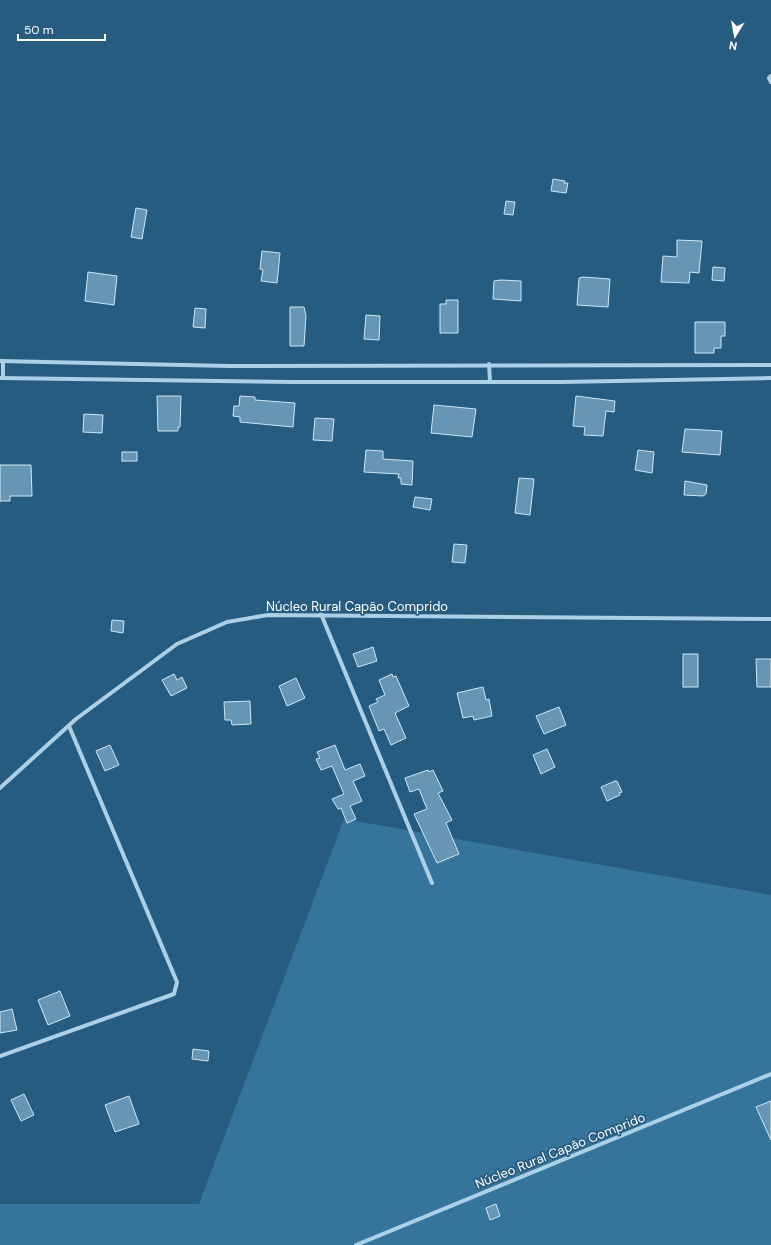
<svg xmlns="http://www.w3.org/2000/svg" width="771" height="1245" viewBox="0 0 771 1245" font-family="'DM Sans',sans-serif">
<style>
.green{fill:#36759b}
.building{fill:#6696b4;stroke:#cfe7f5}
.lines{fill:none;stroke-linecap:round;stroke-linejoin:round}
.minor{stroke:#acd0e6;stroke-width:4}
.labels{text-anchor:middle;stroke-width:3.5;stroke-linejoin:round;paint-order:stroke}
.street-label{font-size:13px;fill:#fff;stroke:#265c7f}
</style>
<rect width="100%" height="100%" fill="#265c7f"/>
<!-- green -->
<polygon class="green" points="344,819 771,895 771,1245 0,1245 0,1204 199,1204"/>
<!-- building -->
<g class="building">
<polygon points="553,179 565,181 564,183 568,183 566,193 551,191"/>
<polygon points="506,201 515,202 513,215 504,214"/>
<polygon points="136,208 147,210 142,239 131,237"/>
<polygon points="677,240 702,241 699,273 690,272 689,283 661,282 663,256 677,257"/>
<polygon points="262,251 280,253 277,283 261,281 263,270 260,269"/>
<polygon points="713,267 725,268 724,281 712,280"/>
<polygon points="88,272 117,276 114,305 85,301"/>
<polygon points="583,277 610,279 608,307 577,305 579,278"/>
<polygon points="501,280 521,281 521,301 493,299 494,281"/>
<polygon points="446,300 458,300 458,333 440,333 440,304 446,304"/>
<polygon points="290,307 304,307 306,316 304,346 290,346"/>
<polygon points="195,308 206,309 205,328 193,327"/>
<polygon points="366,315 380,316 379,340 364,339"/>
<polygon points="695,322 725,322 725,336 721,336 721,348 714,348 714,353 695,353"/>
<polygon points="157,396 181,396 180,427 178,427 178,431 158,431"/>
<polygon points="240,396 255,397 255,400 295,403 293,427 240,422 240,417 233,416 234,406 239,406"/>
<polygon points="576,396 615,401 614,412 606,411 603,436 584,435 585,427 573,426"/>
<polygon points="434,405 476,409 472,437 431,433"/>
<polygon points="84,414 103,415 102,433 83,432"/>
<polygon points="315,418 334,419 332,441 313,440"/>
<polygon points="685,429 722,431 720,455 682,452"/>
<polygon points="366,450 383,451 383,459 413,461 412,485 401,484 401,478 398,478 399,474 364,472"/>
<polygon points="638,450 654,452 652,473 635,470"/>
<rect x="122" y="452" width="15" height="9"/>
<polygon points="0,465 31,465 32,496 10,496 10,501 0,501"/>
<polygon points="519,478 534,479 530,515 515,513"/>
<polygon points="685,481 707,485 706,494 703,496 684,495"/>
<polygon points="415,497 432,499 430,510 413,507"/>
<polygon points="454,544 467,545 465,563 452,562"/>
<polygon points="112,620 124,621 123,633 111,631"/>
<polygon points="373,647 377,661 358,667 353,654"/>
<rect x="683" y="654" width="15" height="33"/>
<polygon points="756,659 771,659 771,687 757,687"/>
<polygon points="174,674 177,680 182,677 187,688 171,696 162,680"/>
<polygon points="392,674 393,677 396,676 409,706 395,713 406,738 391,745 384,729 379,731 369,706 378,702 376,699 385,695 379,680"/>
<polygon points="296,678 305,698 287,706 279,686"/>
<polygon points="483,687 486,700 489,699 492,716 474,720 473,716 463,718 457,693"/>
<polygon points="250,701 251,724 232,725 231,720 225,720 224,702"/>
<polygon points="559,707 566,725 544,734 536,716"/>
<polygon points="110,745 119,765 105,771 96,751"/>
<polygon points="335,745 345,770 360,764 365,776 353,781 362,801 350,806 356,819 347,823 341,808 338,809 332,799 344,794 332,766 321,770 316,759 320,758 317,752"/>
<polygon points="547,749 555,767 541,774 533,755"/>
<polygon points="428,770 429,772 433,770 443,791 438,793 452,820 446,823 459,854 437,863 414,814 427,809 419,789 410,792 405,778"/>
<polygon points="615,781 617,781 622,792 619,793 620,795 607,801 601,787"/>
<polygon points="60,991 70,1016 48,1025 38,1000"/>
<polygon points="12,1009 17,1030 0,1033 0,1012"/>
<polygon points="193,1049 209,1051 208,1061 192,1059"/>
<polygon points="24,1094 34,1115 21,1121 11,1100"/>
<polygon points="129,1096 139,1124 115,1132 105,1105"/>
<polygon points="771,1101 771,1140 756,1107"/>
<polygon points="496,1204 500,1216 490,1220 486,1208"/>
</g>
<g class="lines">
<!-- minor -->
<g class="minor">
<polyline points="771,76 769,78 771,82"/>
<polyline points="0,361 229,366 771,365"/>
<polyline points="3,361 3,378"/>
<polyline points="489,364 490,382"/>
<polyline points="0,378 293,382 562,382 771,378"/>
<polyline points="321,614 432,883"/>
<polyline points="0,788 76,719 177,644 227,622 268,615 771,619"/>
<polyline points="0,1056 174,994 177,982 69,726"/>
<polyline points="356,1245 771,1074"/>
</g>
</g>
<g class="labels">
<!-- street labels -->
<g class="street-label">
<text x="357" y="611">Núcleo Rural Capão Comprido</text>
<text transform="translate(560 1150) rotate(-22)" y="5">Núcleo Rural Capão Comprido</text>
</g>
</g>
<!-- north arrow -->
<g transform="translate(735 36) rotate(191)" stroke="#265c7f" stroke-width="3" paint-order="stroke">
<path d="M0-3L7 15L0 10L-7 15Z" fill="#ffffff"/>
<text y="-6" font-size="11" font-weight="bold" text-anchor="middle" fill="#ffffff">N</text>
</g>
<!-- scale -->
<path d="M18 34v6h87v-6" fill="none" stroke="#ffffff" stroke-width="2"/>
<text x="24" y="34" font-size="12" fill="#ffffff" stroke="#265c7f" stroke-width="3" paint-order="stroke">50 m</text>
</svg>
